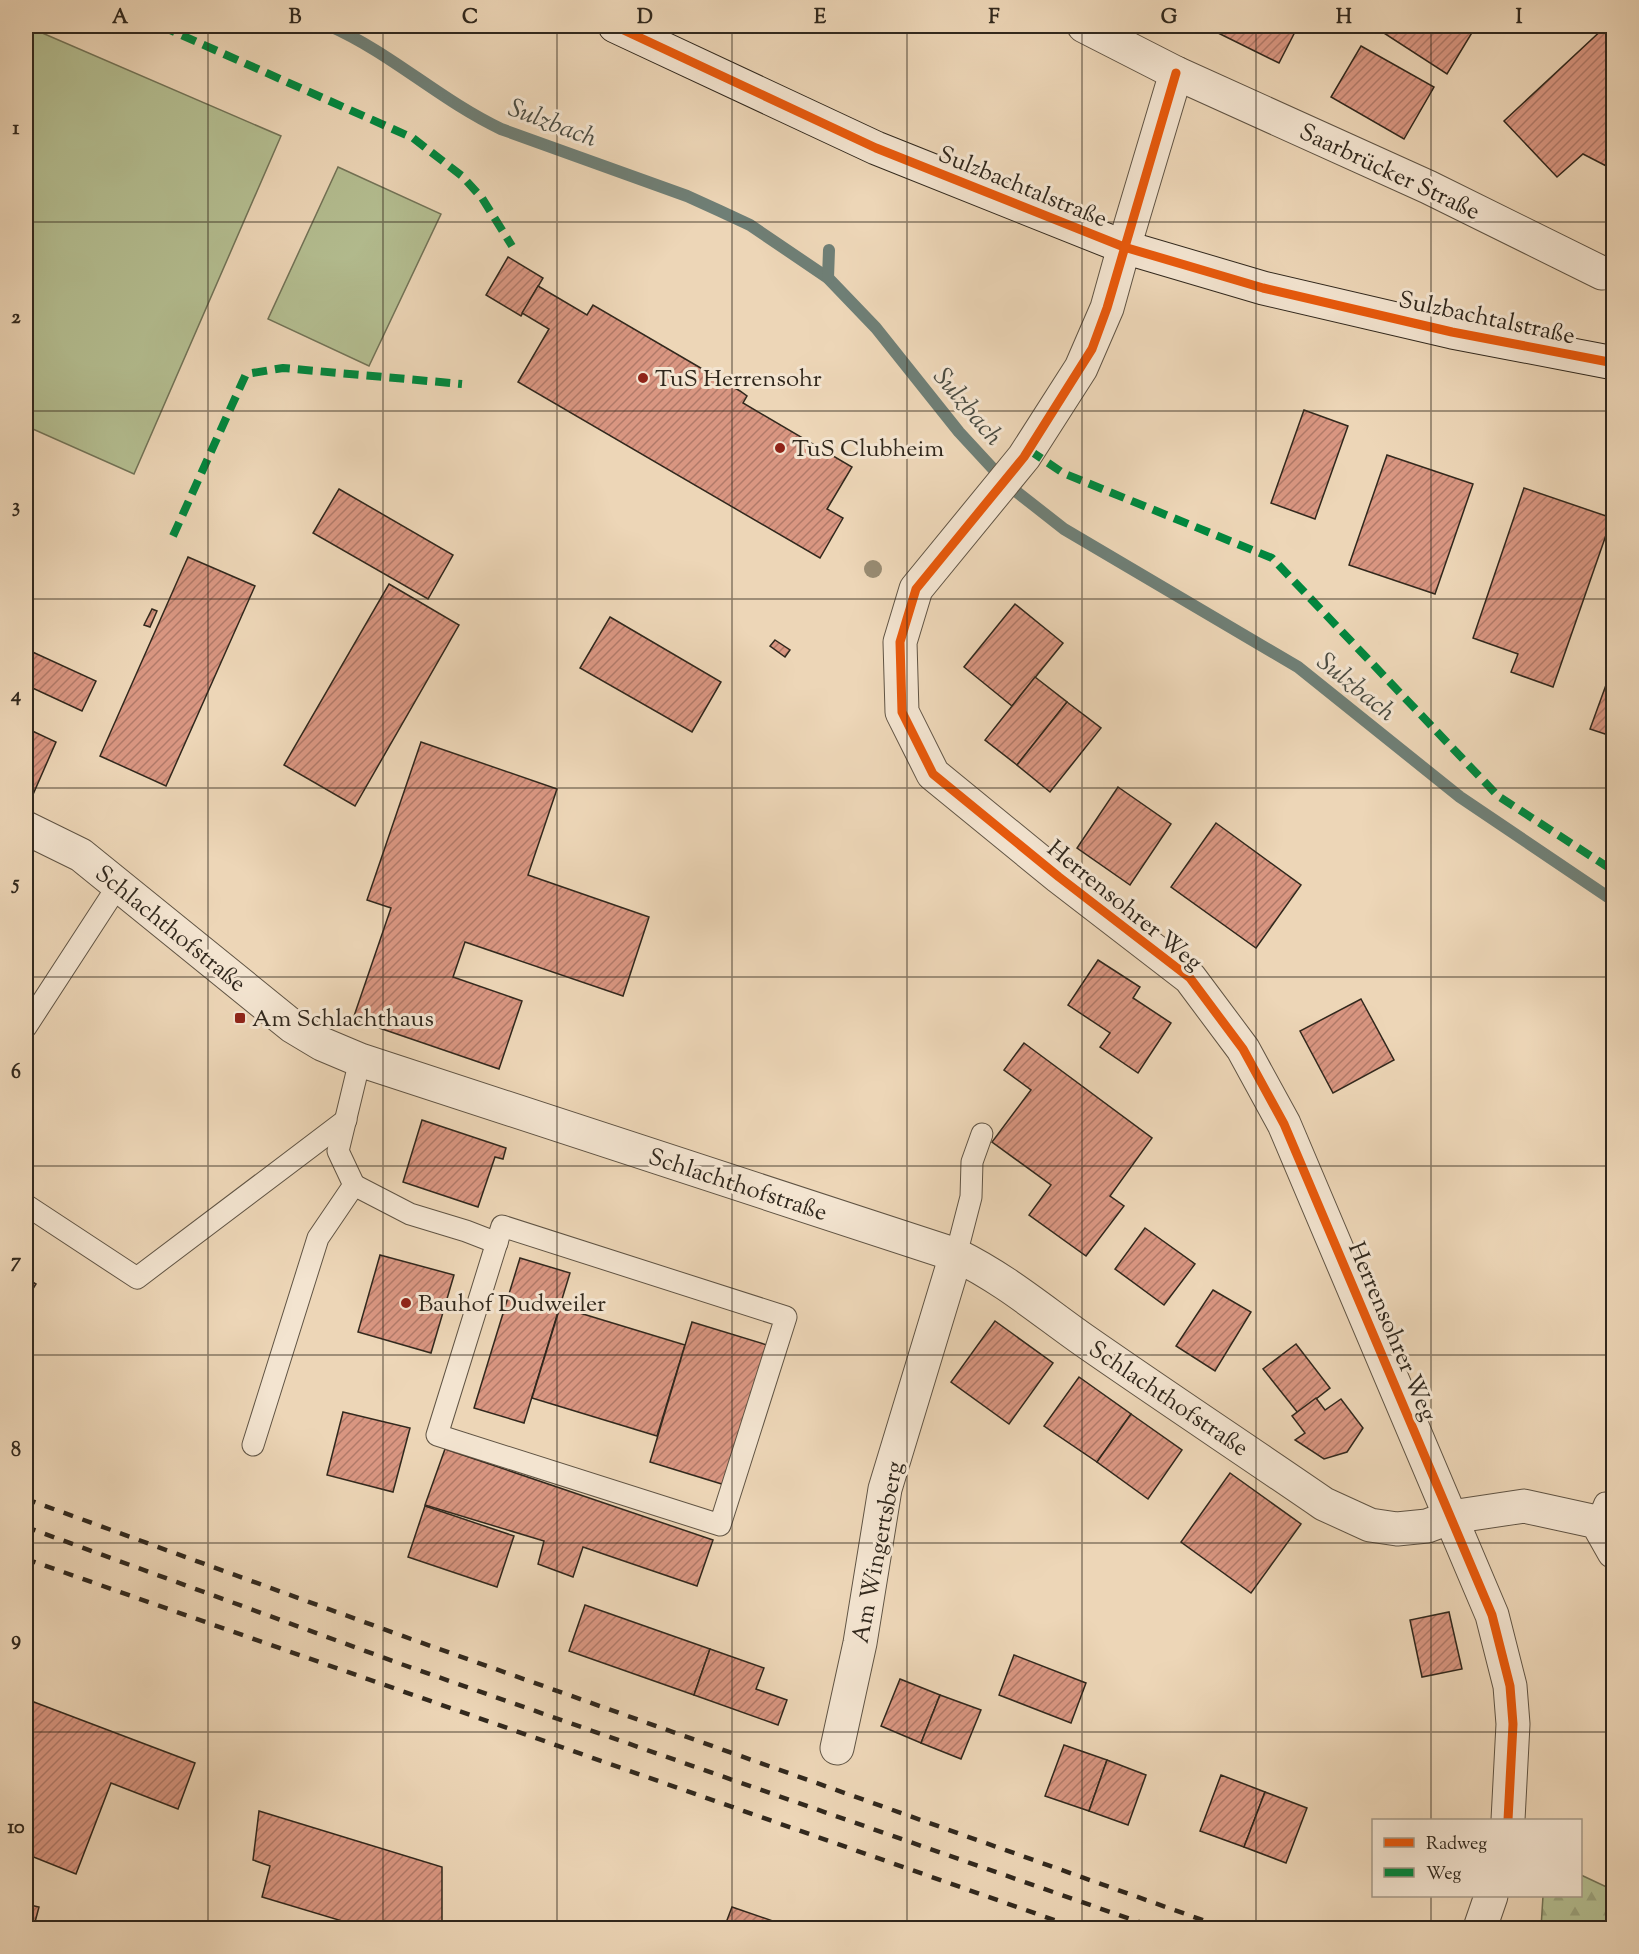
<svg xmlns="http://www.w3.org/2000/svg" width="1639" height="1954" viewBox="0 0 1639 1954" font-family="'Sorts Mill Goudy',serif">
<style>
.grass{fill:#b4be91;stroke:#727357;stroke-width:1.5}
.forest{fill:url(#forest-firs);stroke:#727357;stroke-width:1.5}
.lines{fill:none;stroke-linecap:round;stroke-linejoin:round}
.stream{stroke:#6f7f76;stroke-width:12}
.building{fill:url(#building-hatch);stroke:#31281d;stroke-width:1.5}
.service-casing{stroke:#605444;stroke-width:23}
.minor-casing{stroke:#605444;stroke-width:35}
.tertiary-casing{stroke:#605444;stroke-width:35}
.secondary-casing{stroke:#31281d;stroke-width:35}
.service{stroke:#f3e4d0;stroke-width:21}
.minor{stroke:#f3e4d0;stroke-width:33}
.tertiary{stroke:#f3e4d0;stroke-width:33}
.secondary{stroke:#f3e4d0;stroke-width:33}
.rail{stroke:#31281d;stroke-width:4.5;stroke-dasharray:10 10;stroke-linecap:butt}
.quiet{stroke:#00873e;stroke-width:8;stroke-dasharray:15 8;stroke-linecap:butt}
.cycleway-casing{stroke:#f3e4d0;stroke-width:13}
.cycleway{stroke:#e8590c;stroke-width:9}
.tree{fill:#988b72}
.grid{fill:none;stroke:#31281d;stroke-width:1.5;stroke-opacity:0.55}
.poi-dot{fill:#8f2418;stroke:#f3e4d0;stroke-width:2}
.labels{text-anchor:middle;stroke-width:6;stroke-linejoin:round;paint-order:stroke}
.street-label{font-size:24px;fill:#31281d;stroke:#f3e4d0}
.poi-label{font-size:24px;fill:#31281d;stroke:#f3e4d0;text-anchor:start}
.water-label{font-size:26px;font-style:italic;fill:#4b4c42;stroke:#f3e4d0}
.neatline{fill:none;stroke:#31281d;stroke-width:2}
.grid-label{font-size:20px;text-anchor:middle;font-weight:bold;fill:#31281d}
</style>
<defs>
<pattern id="forest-firs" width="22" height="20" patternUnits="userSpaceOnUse" patternTransform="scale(1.5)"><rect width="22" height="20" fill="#b4be91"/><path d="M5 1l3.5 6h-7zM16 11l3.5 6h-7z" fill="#9ba37d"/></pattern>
<pattern id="building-hatch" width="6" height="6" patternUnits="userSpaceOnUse" patternTransform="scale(1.5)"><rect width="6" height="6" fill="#d99681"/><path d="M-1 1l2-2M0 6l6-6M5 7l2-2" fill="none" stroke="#b17a69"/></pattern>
</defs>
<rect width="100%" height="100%" fill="#edd6b7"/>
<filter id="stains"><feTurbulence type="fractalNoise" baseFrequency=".00333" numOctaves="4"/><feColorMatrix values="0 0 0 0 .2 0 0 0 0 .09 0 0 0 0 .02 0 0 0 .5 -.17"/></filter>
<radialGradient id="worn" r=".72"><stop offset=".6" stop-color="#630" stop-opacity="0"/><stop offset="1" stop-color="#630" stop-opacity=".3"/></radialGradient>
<!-- grass -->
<g class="grass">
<polygon points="26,26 281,136 134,474 26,426"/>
<polygon points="338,167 441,214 369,366 268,319"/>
</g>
<!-- forest -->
<polygon class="forest" points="1581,1875 1613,1890 1613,1928 1541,1928 1543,1896 1580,1896"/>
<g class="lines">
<!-- stream -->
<g class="stream">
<path d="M 330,26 C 391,53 440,100 501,129 L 687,196 L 720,211 L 750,225 L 828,278 L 876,328 L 959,432 L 1008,485 L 1064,529 L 1298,667 L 1460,797 L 1614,901"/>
<polyline points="828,278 829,250"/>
</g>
</g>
<!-- building -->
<g class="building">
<polygon points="1204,26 1298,26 1279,63"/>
<polygon points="1373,26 1476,26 1447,74"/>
<polygon points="1606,26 1614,26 1614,170 1583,154 1557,177 1504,121"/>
<polygon points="1361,46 1434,87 1404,139 1331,97"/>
<polygon points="508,257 543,278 521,316 486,295"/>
<polygon points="538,286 587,315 593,305 740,391 747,396 743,403 852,467 827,509 843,518 820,558 518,382 549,329 522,313"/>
<polygon points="1304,410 1348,426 1315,519 1271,503"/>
<polygon points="1387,455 1473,484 1435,594 1349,565"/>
<polygon points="1524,488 1612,518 1553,687 1511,672 1518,654 1473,638"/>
<polygon points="339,489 453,555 428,599 313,533"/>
<polygon points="188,557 255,586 166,786 100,756"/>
<polygon points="389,584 459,625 355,806 284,765"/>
<polygon points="1015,604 1063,643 1012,706 964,667"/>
<polygon points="152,609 157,611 150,627 144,625"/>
<polygon points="610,617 721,682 692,732 580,668"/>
<polygon points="775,640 790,650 785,657 770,646"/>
<polygon points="26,649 96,681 82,711 26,685"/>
<polygon points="1614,663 1614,737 1590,729"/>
<polygon points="1035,677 1067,702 1017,765 985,740"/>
<polygon points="1067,702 1101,728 1050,792 1017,765"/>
<polygon points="26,728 56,742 31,799 26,797"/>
<polygon points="421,742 557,789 528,875 649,917 623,996 465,942 453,977 522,1001 499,1069 353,1019 391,908 367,900"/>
<polygon points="1118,787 1171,824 1130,885 1077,848"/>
<polygon points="1216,823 1301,885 1256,948 1171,887"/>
<polygon points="1098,960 1140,987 1133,998 1171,1023 1138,1073 1100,1047 1110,1033 1068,1005"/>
<polygon points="1361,999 1394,1060 1333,1093 1300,1031"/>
<polygon points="1024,1043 1152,1138 1110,1196 1124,1206 1086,1256 1029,1215 1051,1185 992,1142 1031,1090 1004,1070"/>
<polygon points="422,1120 506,1148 503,1159 495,1157 478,1207 403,1182"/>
<polygon points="1145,1228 1195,1264 1164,1305 1115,1269"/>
<polygon points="380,1255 454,1275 431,1353 358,1332"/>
<polygon points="520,1258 570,1273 524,1423 474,1408"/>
<polygon points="26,1278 36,1284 26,1300"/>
<polygon points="1213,1290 1251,1312 1215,1371 1176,1346"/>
<polygon points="560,1307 685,1345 657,1436 532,1398"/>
<polygon points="995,1321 1053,1363 1009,1424 951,1382"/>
<polygon points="692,1322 767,1345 725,1485 650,1462"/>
<polygon points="1296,1344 1330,1388 1298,1413 1263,1369"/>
<polygon points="1079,1377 1131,1414 1097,1462 1044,1426"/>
<polygon points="1316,1398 1325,1410 1341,1399 1363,1428 1347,1452 1324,1459 1295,1440 1305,1433 1292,1416"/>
<polygon points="343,1412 410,1428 393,1492 327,1475"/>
<polygon points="1131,1414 1182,1450 1148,1499 1097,1462"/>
<polygon points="445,1449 713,1540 697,1586 583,1547 573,1577 538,1564 544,1541 425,1505"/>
<polygon points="1614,1457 1614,1480 1608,1479"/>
<polygon points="1230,1473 1301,1524 1251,1593 1181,1542"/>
<polygon points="425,1506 514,1536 497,1587 408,1557"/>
<polygon points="585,1605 710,1649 694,1695 569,1651"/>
<polygon points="1449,1612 1462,1669 1422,1677 1410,1620"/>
<polygon points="710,1649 764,1668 756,1689 787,1700 778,1725 694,1695"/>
<polygon points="1014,1655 1086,1683 1071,1723 999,1695"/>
<polygon points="900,1679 940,1695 921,1743 881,1726"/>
<polygon points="940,1695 981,1710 961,1759 921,1743"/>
<polygon points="26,1699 195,1763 178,1809 111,1783 76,1874 26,1854 26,1769 31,1754 26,1752"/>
<polygon points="1064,1745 1107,1760 1089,1811 1045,1796"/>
<polygon points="1107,1760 1146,1775 1128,1825 1089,1811"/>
<polygon points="1221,1775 1265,1792 1244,1847 1200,1831"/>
<polygon points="1265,1792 1307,1808 1286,1863 1244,1847"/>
<polygon points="259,1811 442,1867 442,1928 359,1928 359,1926 262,1897 270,1866 253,1860"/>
<polygon points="26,1904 39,1907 35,1922 62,1928 26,1928"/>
<polygon points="732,1907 793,1928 724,1928"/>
</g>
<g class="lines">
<defs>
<g id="service">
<polyline points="26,1027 119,884"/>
<polyline points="354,1185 410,1214 466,1231 497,1243"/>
<polyline points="26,1205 137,1278 346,1120"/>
<polygon points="502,1226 786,1317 720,1525 437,1435"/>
<polyline points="956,1255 971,1197 972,1162 982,1134"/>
<polyline points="253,1445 318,1238 354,1185 338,1151 360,1060"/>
<polyline points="1597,1522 1605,1503 1614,1504"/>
</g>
<g id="minor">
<polyline points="1084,26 1176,73 1428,187 1602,273"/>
<polyline points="1124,247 1176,73"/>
<path d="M 26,828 L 81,855 L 292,1026 L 322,1044 L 360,1060 L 956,1255 C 1005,1279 1041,1310 1085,1341 C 1164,1396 1244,1449 1324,1504 L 1370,1525 L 1397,1529 L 1427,1526 L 1451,1517 L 1524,1506 L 1597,1522 L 1614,1552"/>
<polyline points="837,1748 860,1643 885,1489 956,1255"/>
</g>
<g id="tertiary">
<polyline points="1124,247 1107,308 1081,368 1024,457 916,589 900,642 902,712 933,774 1059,877 1190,978 1243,1049 1284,1124 1492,1615 1510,1686 1513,1724 1508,1820"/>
<polyline points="1480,1928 1491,1896"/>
</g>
<polyline id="secondary" points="615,26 876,148 1124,247 1263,288 1452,332 1614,363"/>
</defs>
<!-- service casing -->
<use href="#service" class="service-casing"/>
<!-- minor casing -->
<use href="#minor" class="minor-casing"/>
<!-- tertiary casing -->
<use href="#tertiary" class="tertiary-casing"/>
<!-- secondary casing -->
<use href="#secondary" class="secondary-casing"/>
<!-- service -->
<use href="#service" class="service"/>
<!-- minor -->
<use href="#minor" class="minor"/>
<!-- tertiary -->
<use href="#tertiary" class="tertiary"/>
<!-- secondary -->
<use href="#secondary" class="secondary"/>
<!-- rail -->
<g class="rail">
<polyline points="26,1499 411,1639 1225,1928"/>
<polyline points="26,1527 401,1664 1156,1928"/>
<polyline points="26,1559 1077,1928"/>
</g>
<!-- quiet -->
<g class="quiet">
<polyline points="161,26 413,138 462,176 482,198 512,246"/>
<polyline points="1029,450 1063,473 1272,558 1498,796 1614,871"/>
<polyline points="173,536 246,374 283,368 462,384"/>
</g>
<defs>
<g id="cycleway">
<polyline points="615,26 876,148 1124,247 1263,288 1452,332 1614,363"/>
<polyline points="1176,73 1107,308 1092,349 1024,457 916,589 900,642 902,712 933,774 1059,877 1190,978 1243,1049 1284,1124 1492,1615 1510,1686 1513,1724 1508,1820"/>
</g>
</defs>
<!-- cycleway casing -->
<use href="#cycleway" class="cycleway-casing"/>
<!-- cycleway -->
<use href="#cycleway" class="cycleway"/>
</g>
<!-- trees -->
<circle class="tree" cx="873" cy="569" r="9"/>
<!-- grid -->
<path class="grid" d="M 208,26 L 208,1928M 383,26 L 383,1928M 557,26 L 557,1928M 732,26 L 732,1928M 907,26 L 907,1928M 1082,26 L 1082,1928M 1256,26 L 1256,1928M 1431,26 L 1431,1820M 26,222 L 1614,222M 26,411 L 1614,411M 26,599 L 1614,599M 26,788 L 1614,788M 26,977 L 1614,977M 26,1166 L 1614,1166M 26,1355 L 1614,1355M 26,1543 L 1614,1543M 26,1732 L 1614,1732M 1431,1896 L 1431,1928"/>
<!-- markers -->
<g class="poi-dot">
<circle cx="643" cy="378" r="6"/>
<circle cx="780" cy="448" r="6"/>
<rect x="234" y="1012" width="12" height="12" rx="3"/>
<circle cx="406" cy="1303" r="6"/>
</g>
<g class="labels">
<!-- street labels -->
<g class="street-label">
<text transform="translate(1390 171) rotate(25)" y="8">Saarbrücker Straße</text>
<text transform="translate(1023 186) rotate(22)" y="8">Sulzbachtalstraße</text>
<text transform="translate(1487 317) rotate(12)" y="8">Sulzbachtalstraße</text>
<text transform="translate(1125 905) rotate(39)" y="8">Herrensohrer Weg</text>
<text transform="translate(171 928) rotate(39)" y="8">Schlachthofstraße</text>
<text transform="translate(738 1184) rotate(18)" y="8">Schlachthofstraße</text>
<text transform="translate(1393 1331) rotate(67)" y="8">Herrensohrer Weg</text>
<text transform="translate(1169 1398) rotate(34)" y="8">Schlachthofstraße</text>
<text transform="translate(877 1552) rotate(-79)" y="8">Am Wingertsberg</text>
</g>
<!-- poi labels -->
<g class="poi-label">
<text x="655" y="386">TuS Herrensohr</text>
<text x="792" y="456">TuS Clubheim</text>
<text x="252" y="1026">Am Schlachthaus</text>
<text x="418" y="1311">Bauhof Dudweiler</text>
</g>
<!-- water labels -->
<g class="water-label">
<text transform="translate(553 122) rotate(21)" y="9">Sulzbach</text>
<text transform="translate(969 406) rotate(50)" y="9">Sulzbach</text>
<text transform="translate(1357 686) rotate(39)" y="9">Sulzbach</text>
</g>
</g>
<!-- margin -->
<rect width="1639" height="1954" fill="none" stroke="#edd6b7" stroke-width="66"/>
<!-- legend -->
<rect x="1372" y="1819" width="210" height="78" fill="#f3e4d0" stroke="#a59988" stroke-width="1.5"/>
<rect x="1384" y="1838" width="30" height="9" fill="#e8590c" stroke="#a59988" stroke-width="1.5"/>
<text x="1426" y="1849" font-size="18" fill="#31281d">Radweg</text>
<rect x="1384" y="1868" width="30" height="9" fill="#00873e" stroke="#a59988" stroke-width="1.5"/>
<text x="1426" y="1879" font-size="18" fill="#31281d">Weg</text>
<rect x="33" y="33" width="1573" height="1888" class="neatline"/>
<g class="grid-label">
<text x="120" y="23">A</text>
<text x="295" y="23">B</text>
<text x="470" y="23">C</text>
<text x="645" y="23">D</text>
<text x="820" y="23">E</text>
<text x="994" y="23">F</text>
<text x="1169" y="23">G</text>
<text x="1344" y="23">H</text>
<text x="1519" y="23">I</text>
<text x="16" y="134">1</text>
<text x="16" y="323">2</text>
<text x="16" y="512">3</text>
<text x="16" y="701">4</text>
<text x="16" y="889">5</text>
<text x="16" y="1078">6</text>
<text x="16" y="1267">7</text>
<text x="16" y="1456">8</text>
<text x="16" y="1645">9</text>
<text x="16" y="1833">10</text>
</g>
<rect width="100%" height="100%" filter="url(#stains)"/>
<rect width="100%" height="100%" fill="url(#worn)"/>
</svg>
